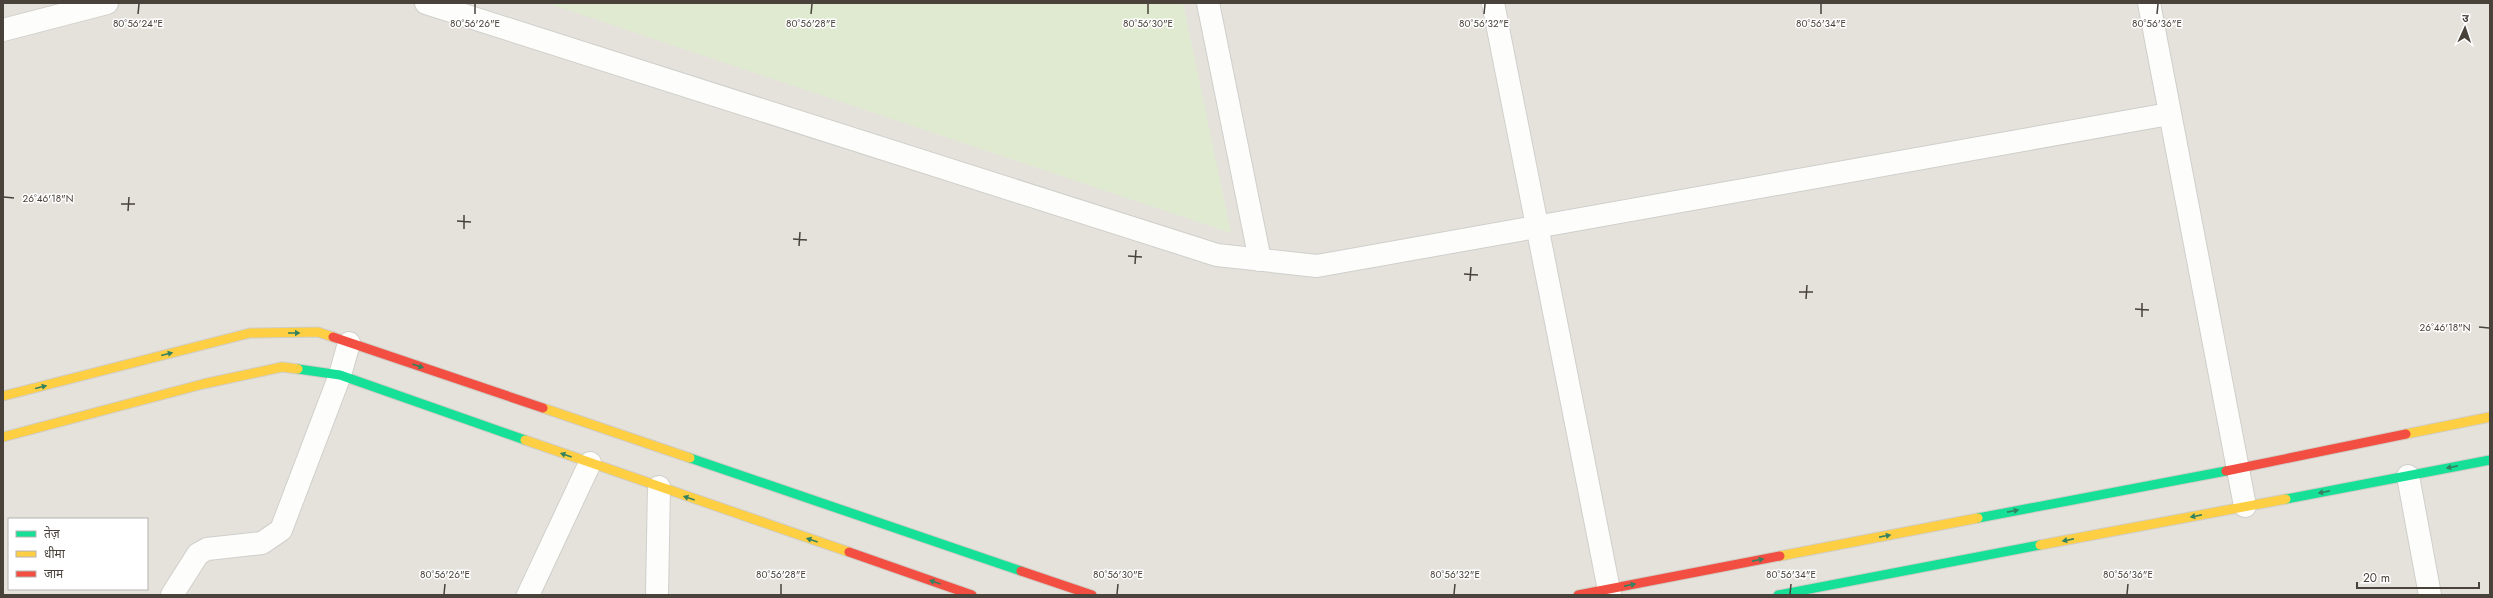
<svg xmlns="http://www.w3.org/2000/svg" width="2493" height="598" viewBox="0 0 2493 598" font-family="Jost,'Noto Sans Devanagari',sans-serif">
<style>
.residential{fill:#e5e2dc;fill-rule:evenodd}
.green{fill:#e0ead1}
.lines{fill:none;stroke-linecap:round;stroke-linejoin:round}
.street-casing{stroke:#d0cfcb;stroke-width:24}
.fast-casing{stroke:#d0cdc5;stroke-width:11}
.slow-casing{stroke:#d0cdc5;stroke-width:11}
.jam-casing{stroke:#d0cdc5;stroke-width:11}
.street{stroke:#fdfdfc;stroke-width:22}
.fast{stroke:#16e098;stroke-width:9}
.slow{stroke:#ffcf43;stroke-width:9}
.jam{stroke:#f24e42;stroke-width:9}
.oneway{fill:#348160}
.ticks{fill:none;stroke:#48423a;stroke-width:1.5}
.ticks-label{font-size:10px;text-anchor:middle;fill:#48423a;stroke:#fff;stroke-width:3;stroke-linejoin:round;paint-order:stroke}
</style>
<rect width="100%" height="100%" fill="#f2f1ee"/>
<!-- residential -->
<path class="residential" d="M 3,3 L 2490,3 L 2490,595 L 3,595 ZM 9,519 L 147,519 L 147,589 L 9,589 Z"/>
<!-- green -->
<polygon class="green" points="548,3 1183,3 1231,233 547,3"/>
<g class="lines">
<defs>
<g id="street">
<polyline points="426,3 1217,255 1317,266 2169,114"/>
<polyline points="1208,3 1260,260"/>
<polyline points="1493,3 1610,595"/>
<polyline points="2149,3 2245,506"/>
<polyline points="3,30 107,3"/>
<polyline points="2408,476 2430,595"/>
<polyline points="172,595 198,554 207,549 262,543 281,530 340,375 349,343"/>
<polyline points="528,595 590,463"/>
<polyline points="657,595 659,487"/>
</g>
<g id="fast">
<polyline points="298,369 340,375 525,440"/>
<polyline points="690,458 1021,571"/>
<polyline points="2286,499 2490,460"/>
<polyline points="1978,518 2226,471"/>
<polyline points="1778,595 2040,545"/>
</g>
<g id="slow">
<polyline points="3,396 250,333 318,332 333,337"/>
<polyline points="543,408 690,458"/>
<polyline points="2406,434 2490,417"/>
<polyline points="3,437 203,384 282,367 298,369"/>
<polyline points="525,440 849,552"/>
<polyline points="2040,545 2286,499"/>
<polyline points="1780,556 1978,518"/>
</g>
<g id="jam">
<polyline points="333,337 543,408"/>
<polyline points="2226,471 2406,434"/>
<polyline points="849,552 972,595"/>
<polyline points="1021,571 1092,595"/>
<polyline points="1578,595 1780,556"/>
</g>
</defs>
<!-- street casing -->
<use href="#street" class="street-casing"/>
<!-- fast casing -->
<use href="#fast" class="fast-casing"/>
<!-- slow casing -->
<use href="#slow" class="slow-casing"/>
<!-- jam casing -->
<use href="#jam" class="jam-casing"/>
<!-- street -->
<use href="#street" class="street"/>
<!-- fast -->
<use href="#fast" class="fast"/>
<!-- slow -->
<use href="#slow" class="slow"/>
<!-- jam -->
<use href="#jam" class="jam"/>
</g>
<!-- one-way arrows -->
<defs><path id="oneway-solid" d="M-6-.8H1V-3.2L6.5 0L1 3.2V.8H-6Z"/></defs>
<g class="oneway">
<use href="#oneway-solid" transform="translate(294 333)"/>
<use href="#oneway-solid" transform="translate(167 354) rotate(-14)"/>
<use href="#oneway-solid" transform="translate(418 366) rotate(19)"/>
<use href="#oneway-solid" transform="translate(41 387) rotate(-14)"/>
<use href="#oneway-solid" transform="translate(566 455) rotate(-161)"/>
<use href="#oneway-solid" transform="translate(2452 467) rotate(169)"/>
<use href="#oneway-solid" transform="translate(2324 492) rotate(169)"/>
<use href="#oneway-solid" transform="translate(689 498) rotate(-161)"/>
<use href="#oneway-solid" transform="translate(2013 511) rotate(-11)"/>
<use href="#oneway-solid" transform="translate(2196 516) rotate(169)"/>
<use href="#oneway-solid" transform="translate(1885 536) rotate(-11)"/>
<use href="#oneway-solid" transform="translate(812 540) rotate(-161)"/>
<use href="#oneway-solid" transform="translate(2068 540) rotate(169)"/>
<use href="#oneway-solid" transform="translate(1758 560) rotate(-11)"/>
<use href="#oneway-solid" transform="translate(935 582) rotate(-161)"/>
<use href="#oneway-solid" transform="translate(1630 585) rotate(-11)"/>
</g>
<!-- ticks -->
<path class="ticks" d="M 138,14 L 139,4M 475,14 L 475,4M 811,14 L 812,4M 1148,14 L 1148,4M 1484,14 L 1485,4M 1821,14 L 1821,4M 2157,14 L 2158,4M 4,197 L 14,198M 121,204 L 135,204M 128,211 L 129,197M 457,221 L 471,222M 464,229 L 464,215M 793,239 L 807,240M 799,246 L 800,232M 1128,256 L 1142,257M 1135,264 L 1136,250M 1464,274 L 1478,275M 1470,281 L 1471,267M 1799,292 L 1813,292M 1806,299 L 1807,285M 2135,309 L 2149,310M 2142,317 L 2142,303M 2479,327 L 2489,328M 444,594 L 445,584M 781,594 L 781,584M 1117,594 L 1118,584M 1454,594 L 1455,584M 1790,594 L 1791,584M 2127,594 L 2128,584"/>
<g class="ticks-label">
<text x="138" y="27">80°56'24"E</text>
<text x="475" y="27">80°56'26"E</text>
<text x="811" y="27">80°56'28"E</text>
<text x="1148" y="27">80°56'30"E</text>
<text x="1484" y="27">80°56'32"E</text>
<text x="1821" y="27">80°56'34"E</text>
<text x="2157" y="27">80°56'36"E</text>
<text x="48" y="202">26°46'18"N</text>
<text x="2445" y="331">26°46'18"N</text>
<text x="445" y="578">80°56'26"E</text>
<text x="781" y="578">80°56'28"E</text>
<text x="1118" y="578">80°56'30"E</text>
<text x="1455" y="578">80°56'32"E</text>
<text x="1791" y="578">80°56'34"E</text>
<text x="2128" y="578">80°56'36"E</text>
</g>
<!-- border -->
<rect width="2493" height="598" fill="none" stroke="#48423a" stroke-width="8"/>
<!-- legend -->
<rect x="8" y="518" width="140" height="72" fill="#ffffff" stroke="#b6b3b0"/>
<rect x="16" y="531" width="20" height="6" fill="#16e098" stroke="#b6b3b0"/>
<text x="44" y="538" font-size="12" fill="#48423a">तेज़</text>
<rect x="16" y="551" width="20" height="6" fill="#ffcf43" stroke="#b6b3b0"/>
<text x="44" y="558" font-size="12" fill="#48423a">धीमा</text>
<rect x="16" y="571" width="20" height="6" fill="#f24e42" stroke="#b6b3b0"/>
<text x="44" y="578" font-size="12" fill="#48423a">जाम</text>
<!-- north arrow -->
<g transform="translate(2465 28) rotate(3)" stroke="#ffffff" stroke-width="3" paint-order="stroke">
<path d="M0-3L7 15L0 10L-7 15Z" fill="#48423a"/>
<text y="-6" font-size="11" font-weight="bold" text-anchor="middle" fill="#48423a">उ</text>
</g>
<!-- scale -->
<path d="M2357 582v6h122v-6" fill="none" stroke="#48423a" stroke-width="2"/>
<text x="2363" y="582" font-size="12" fill="#48423a" stroke="#ffffff" stroke-width="3" paint-order="stroke">20 m</text>
</svg>
